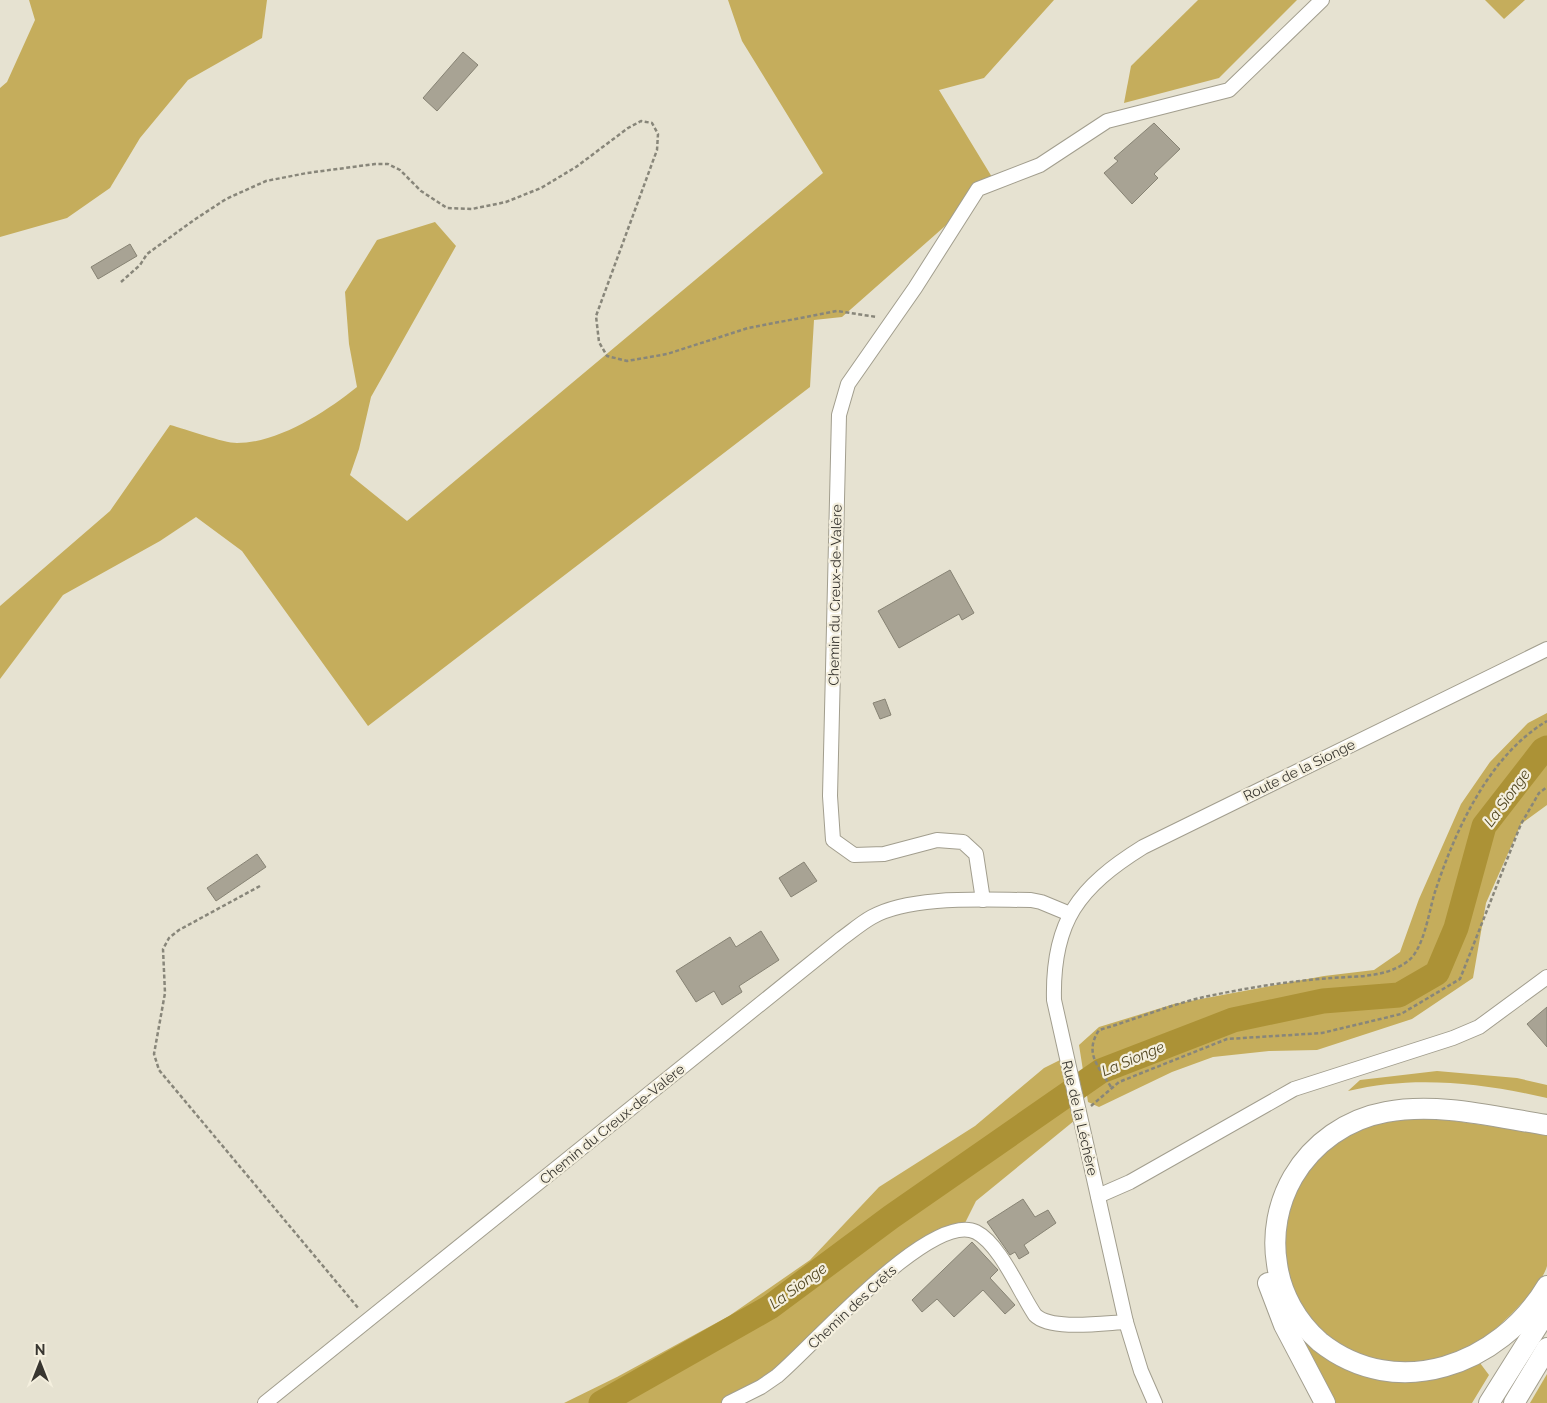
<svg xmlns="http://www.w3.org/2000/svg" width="1547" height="1403" viewBox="0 0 1547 1403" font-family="Raleway,sans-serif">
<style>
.green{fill:#c5ad5c}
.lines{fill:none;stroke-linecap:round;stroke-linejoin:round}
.river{stroke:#ac9236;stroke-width:25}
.building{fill:#a8a394;stroke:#878374}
.minor-casing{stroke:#a29e8e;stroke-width:16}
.highway-casing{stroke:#a29e8e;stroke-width:22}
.path{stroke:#88867a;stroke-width:2.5;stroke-dasharray:4 2.5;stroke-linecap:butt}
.minor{stroke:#fff;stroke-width:14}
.highway{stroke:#fff;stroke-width:20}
.labels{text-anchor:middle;stroke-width:4.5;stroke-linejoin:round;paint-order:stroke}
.street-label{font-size:14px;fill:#383630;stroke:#f4efde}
.water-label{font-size:15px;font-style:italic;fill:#524721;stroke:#f4efde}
</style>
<rect width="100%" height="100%" fill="#e6e2d1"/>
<!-- green -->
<g class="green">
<polygon points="29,0 267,0 262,38 188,80 140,138 110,188 67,218 0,237 0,88 7,82 35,20"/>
<path d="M 728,0 L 1054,0 L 984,78 L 939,90 L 995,182 L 842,317 L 814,320 L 810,387 L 368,726 L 242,551 L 196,517 L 160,541 L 63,595 L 0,679 L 0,606 L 110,511 L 170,425 C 186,429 223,443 237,443 C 278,443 326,412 357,387 L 349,344 L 345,292 L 377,240 L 435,222 L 456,246 L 371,397 L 359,449 L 350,475 L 407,521 L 823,173 L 742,41 Z"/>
<polygon points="1198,0 1297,0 1219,78 1124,103 1131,66"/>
<polygon points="1485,0 1525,0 1504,19"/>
<polygon points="1547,713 1547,805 1521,824 1486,903 1473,978 1412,1019 1317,1050 1269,1051 1213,1057 1172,1072 1099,1107 1088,1102 1079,1045 1099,1027 1174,1004 1324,976 1374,970 1400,952 1419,899 1461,804 1490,762 1528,723"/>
<polygon points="1066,1057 1080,1116 976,1201 962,1229 942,1234 791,1365 729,1403 564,1403 617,1377 729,1316 810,1260 879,1187 975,1126 1044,1068"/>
<path d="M 1437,1071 L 1517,1078 L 1547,1085 L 1547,1098 C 1482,1083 1414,1075 1348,1091 L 1360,1080 Z"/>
<path d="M 1434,1118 L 1547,1134 C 1547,1167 1547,1200 1547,1232 C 1547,1243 1547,1256 1547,1266 C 1541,1288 1498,1329 1480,1341 C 1473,1345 1467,1350 1461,1354 C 1452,1358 1413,1365 1402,1366 C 1393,1366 1381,1360 1373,1358 C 1364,1355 1352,1353 1344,1349 C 1265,1303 1268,1185 1343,1138 C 1371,1120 1402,1119 1434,1118 Z"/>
<polygon points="1289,1312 1365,1374 1480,1363 1489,1375 1472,1403 1331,1403"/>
<polygon points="1547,1374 1547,1403 1530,1403"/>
</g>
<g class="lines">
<!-- river -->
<polyline class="river" points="601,1403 770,1307 891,1217 1101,1071 1233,1020 1323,1001 1399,995 1437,973 1456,928 1484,826 1543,750 1547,748"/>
</g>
<!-- building -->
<g class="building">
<polygon points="463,52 478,65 437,111 423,98"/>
<polygon points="1154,123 1180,149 1154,174 1158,178 1132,204 1104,173 1118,161 1114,158"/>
<polygon points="130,244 137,256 98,279 91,267"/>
<polygon points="950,570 974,613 962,620 959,614 899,648 878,611"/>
<polygon points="885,699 891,715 880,719 873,703"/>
<polygon points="257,854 266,867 216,901 207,888"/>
<polygon points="804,862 817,881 791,897 779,878"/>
<polygon points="761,931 779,960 739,986 742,992 722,1005 714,991 696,1002 676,971 730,937 736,947"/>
<polygon points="1547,1007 1547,1047 1527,1024"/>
<polygon points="1023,1199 1035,1217 1048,1210 1056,1223 1024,1245 1029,1253 1019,1259 1015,1252 1010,1255 987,1222"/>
<polygon points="972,1242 998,1270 990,1278 1015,1305 1005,1314 983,1290 954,1317 937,1299 922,1312 912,1300"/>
</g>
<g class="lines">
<defs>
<g id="minor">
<polyline points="983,900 976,854 963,842 937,840 884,854 854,855 833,840 830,796 839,415 848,384 915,288 978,189 1040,165 1107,121 1229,90 1322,0"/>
<polyline points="1098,1196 1130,1182 1294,1089 1453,1038 1479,1027 1547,977"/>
<path d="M 265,1403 L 841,939 C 851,932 861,923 872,917 C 911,895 986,900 1031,900 L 1041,902 L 1070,914"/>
<path d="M 729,1403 L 761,1387 L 777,1376 C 812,1347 931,1210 976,1232 C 1000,1244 1020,1293 1035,1315 C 1051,1331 1104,1323 1126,1322"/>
<path d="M 1155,1403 L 1141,1371 L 1126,1322 L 1054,1000 C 1052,921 1079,887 1143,847 L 1547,649"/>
</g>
<g id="highway">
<path d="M 1547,1125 C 1495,1117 1438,1102 1386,1112 C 1347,1119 1313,1143 1293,1177 C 1278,1203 1272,1234 1277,1264 C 1281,1294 1297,1322 1320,1342 C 1397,1403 1500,1365 1547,1286"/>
<polyline points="1268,1283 1284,1325 1325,1403"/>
<polyline points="1489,1403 1547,1311"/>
<polyline points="1514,1403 1547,1348"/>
</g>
</defs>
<!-- minor casing -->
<use href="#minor" class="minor-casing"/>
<!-- highway casing -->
<use href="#highway" class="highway-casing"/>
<!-- path -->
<g class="path">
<polyline points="121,282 140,265 147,254 194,220 226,199 266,181 307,173 375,164 388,164 400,170 421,191 447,208 472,209 506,202 541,188 576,167 628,128 641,121 652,123 658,134 657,150 596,316 599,342 607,356 627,361 667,354 748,328 837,311 877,317"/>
<polyline points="260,886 179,930 169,938 163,949 165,993 154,1054 159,1070 359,1309"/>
<path d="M 1111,1087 C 1098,1066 1084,1053 1099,1030 C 1134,1020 1169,1005 1204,997 C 1246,988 1289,981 1331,978 C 1357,976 1386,978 1408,961 C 1423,950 1429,913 1434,895 C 1454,833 1488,756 1547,721"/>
<polyline points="1091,1106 1119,1082 1227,1039 1322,1033 1401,1014 1460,979 1521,824 1539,793 1547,787"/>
</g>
<!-- minor -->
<use href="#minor" class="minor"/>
<!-- highway -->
<use href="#highway" class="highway"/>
</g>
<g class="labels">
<!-- street labels -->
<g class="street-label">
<text transform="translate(835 595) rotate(-89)" y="5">Chemin du Creux-de-Valère</text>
<text transform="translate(1299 770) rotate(-26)" y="5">Route de la Sionge</text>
<text transform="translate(1080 1118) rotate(77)" y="5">Rue de la Léchère</text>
<text transform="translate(612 1124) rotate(-39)" y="5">Chemin du Creux-de-Valère</text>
<text transform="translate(852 1307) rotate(-43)" y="5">Chemin des Crêts</text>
</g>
<!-- water labels -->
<g class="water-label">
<text transform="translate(1507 798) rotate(-54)" y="5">La Sionge</text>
<text transform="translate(1133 1059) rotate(-23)" y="5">La Sionge</text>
<text transform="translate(798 1286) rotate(-36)" y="5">La Sionge</text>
</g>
</g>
<!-- north arrow -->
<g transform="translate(40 1363)" stroke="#f4efde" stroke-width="4" paint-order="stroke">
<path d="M0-4L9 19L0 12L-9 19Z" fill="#383630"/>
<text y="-8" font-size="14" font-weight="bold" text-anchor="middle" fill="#383630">N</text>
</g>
</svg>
